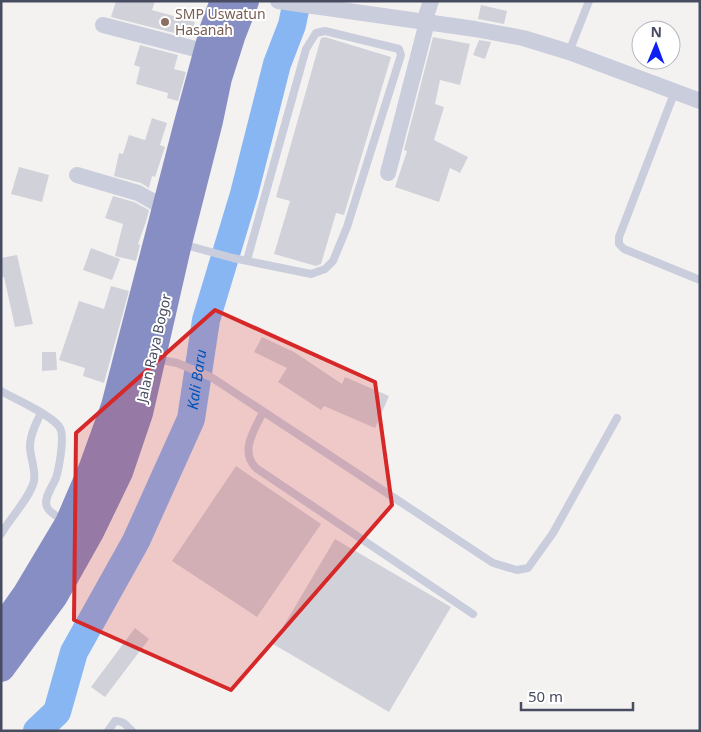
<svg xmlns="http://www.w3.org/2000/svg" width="701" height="732" viewBox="0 0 701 732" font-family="'Noto Sans',sans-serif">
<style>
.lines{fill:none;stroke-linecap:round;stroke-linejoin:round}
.river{stroke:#88b6f3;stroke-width:28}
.building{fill:#d1d1d9}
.lane{stroke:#cacddc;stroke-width:8}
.street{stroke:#cacddc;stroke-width:16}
.highway{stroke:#868ec3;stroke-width:28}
.marked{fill:#d62828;fill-opacity:0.2;stroke:#d62828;stroke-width:4;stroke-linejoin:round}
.education-dot{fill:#8d6e63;stroke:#fff;stroke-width:2}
.labels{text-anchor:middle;stroke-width:4;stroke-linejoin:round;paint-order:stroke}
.education-label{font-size:14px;fill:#785e54;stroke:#fff;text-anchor:start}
.street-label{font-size:14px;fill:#474c60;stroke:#fff}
.water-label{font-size:15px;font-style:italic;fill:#0251b8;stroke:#fff}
</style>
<rect width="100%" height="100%" fill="#f4f2f1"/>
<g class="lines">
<!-- river -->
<path class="river" id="s1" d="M 37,731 L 57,712 L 74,652 L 136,541 L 191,419 L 206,320 L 244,194 L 277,64 L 292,25 L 297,1"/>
</g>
<!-- building -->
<g class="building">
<polygon points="116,1 155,1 152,10 195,22 190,37 111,17"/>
<polygon points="481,5 507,11 504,24 478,19"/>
<polygon points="325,37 391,57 344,215 336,213 321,264 316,266 274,254 290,201 276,197 321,38"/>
<polygon points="433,37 470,44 460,85 440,80 435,104 444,107 434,140 468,157 460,173 450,168 439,202 395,187 407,151 404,150"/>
<polygon points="479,40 491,42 485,59 473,55"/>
<polygon points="140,45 178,55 174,69 186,72 178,101 167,98 168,93 136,84 140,67 134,65"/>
<polygon points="152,118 167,123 160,145 165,147 155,177 152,176 149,188 141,183 114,176 119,153 123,154 129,135 145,140"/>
<polygon points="19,167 49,175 42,202 11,194"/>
<polygon points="113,196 134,202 149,210 146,222 138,244 140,245 136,261 115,256 123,224 105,218"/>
<polygon points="91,248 120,259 112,280 83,270"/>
<polygon points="17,255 33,324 15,327 4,277 1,277 1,258"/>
<polygon points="111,286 129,291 104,383 83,376 85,368 59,360 79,301 104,309"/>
<polygon points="262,337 294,352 342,384 345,377 389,396 375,428 324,406 321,410 278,382 287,368 254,352"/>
<polygon points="42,352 56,352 57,370 42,371"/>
<polygon points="236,466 321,524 257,617 172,561"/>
<polygon points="335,539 451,607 389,712 273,644"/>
<polygon points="135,628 149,639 105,697 91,687"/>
</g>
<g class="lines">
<!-- lane -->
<g class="lane">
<polyline points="569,52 589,1"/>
<polyline points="675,91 619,237 619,244 624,249 700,280"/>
<polyline points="182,244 233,258 311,274 325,269 333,261 347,227 401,55 399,49 325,31 316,33 306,49 247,260"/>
<polyline points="157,359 177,363 211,377 493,563 517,570 528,568 553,533 617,418"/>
<path d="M 1,391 C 15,399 54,416 60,428 C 65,437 59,468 56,478 C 53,486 43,498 47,507 C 50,514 59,517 65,521"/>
<path d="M 263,412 C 255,429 239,451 256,468 L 473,614"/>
<path d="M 1,534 C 10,518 30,498 34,481 C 36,469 30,458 30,446 C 30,435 36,423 41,413"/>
<path d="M 108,731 L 115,721 C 123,720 127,726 132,731"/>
</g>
<!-- street -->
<g class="street">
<polyline points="278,1 475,29 523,38 569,52 700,101"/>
<polyline points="424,22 431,1"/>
<polyline points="103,25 207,52"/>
<polyline points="388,173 427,22"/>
<polyline points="77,175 138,193 165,208"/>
</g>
<!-- highway -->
<g class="highway">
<polyline points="1,630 26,595 69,523 93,467 115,406 187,127 214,28 224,1"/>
<polyline points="1,668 54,596 90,532 119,472 139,413 178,243 209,121 218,78 232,34 245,1"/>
</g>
</g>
<!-- marked area -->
<path class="marked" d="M 215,310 L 375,382 L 392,505 L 231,690 L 74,620 L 76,433 Z"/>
<!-- markers -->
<circle class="education-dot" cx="165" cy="22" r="5"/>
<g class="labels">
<!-- education labels -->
<g class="education-label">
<text x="175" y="19">SMP Uswatun<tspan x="175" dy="16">Hasanah</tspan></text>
</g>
<!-- street labels -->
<g class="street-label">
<text transform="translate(154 348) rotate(-77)" y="5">Jalan Raya Bogor</text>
</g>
<!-- water labels -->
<g class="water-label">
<text dy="5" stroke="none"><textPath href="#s1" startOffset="391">Kali Baru</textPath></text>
</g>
</g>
<!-- border -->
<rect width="701" height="732" fill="none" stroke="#474c60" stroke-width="5"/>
<!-- north arrow -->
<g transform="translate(656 45) rotate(1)"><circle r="24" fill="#ffffff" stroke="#b5b7bf"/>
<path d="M0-4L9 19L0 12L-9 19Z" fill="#0d1ff2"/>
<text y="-8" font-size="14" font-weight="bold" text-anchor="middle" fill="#474c60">N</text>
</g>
<!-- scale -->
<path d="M521 702v8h112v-8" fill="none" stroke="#474c60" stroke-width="2.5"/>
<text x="528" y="702" font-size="15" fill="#474c60" stroke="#ffffff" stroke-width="4" paint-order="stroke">50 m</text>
</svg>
